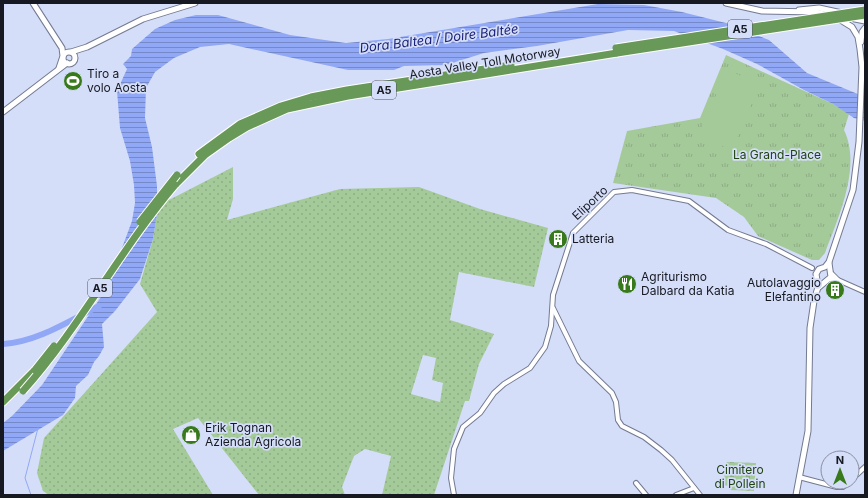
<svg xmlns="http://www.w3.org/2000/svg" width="868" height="498" viewBox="0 0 868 498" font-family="Inter,sans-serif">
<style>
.grass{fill:url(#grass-dots);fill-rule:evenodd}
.cemetery{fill:url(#cemetery-stones)}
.park{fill:url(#park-tufts)}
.pitch{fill:#a5ca9a}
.water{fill:url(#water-rules)}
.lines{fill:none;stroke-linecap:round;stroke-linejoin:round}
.stream{stroke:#91a8f7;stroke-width:1}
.river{stroke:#91a8f7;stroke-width:6}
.minor-casing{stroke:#737a91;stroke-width:6}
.tertiary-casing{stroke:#737a91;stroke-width:7}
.motorway-casing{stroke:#fff;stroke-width:9}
.minor{stroke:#fff;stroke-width:4}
.tertiary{stroke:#fff;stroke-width:5}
.motorway{stroke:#689958;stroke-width:7}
.motorway-bridge-casing{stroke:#fff;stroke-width:9;stroke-linecap:butt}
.motorway-bridge{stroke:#689958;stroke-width:7}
.labels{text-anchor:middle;stroke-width:3.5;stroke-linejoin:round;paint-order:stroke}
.shield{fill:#d5def8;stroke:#4f5462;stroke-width:1}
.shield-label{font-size:11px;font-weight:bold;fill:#161922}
.street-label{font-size:12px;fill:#161922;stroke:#d5def8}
.poi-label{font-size:12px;fill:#161922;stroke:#d5def8;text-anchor:start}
.park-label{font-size:12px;fill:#1f4311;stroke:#d5def8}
.water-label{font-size:13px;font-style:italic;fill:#181e76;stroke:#d5def8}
</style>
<defs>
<pattern id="grass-dots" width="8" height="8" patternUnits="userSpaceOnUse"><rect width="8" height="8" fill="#a5ca9a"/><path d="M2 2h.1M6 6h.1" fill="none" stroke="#8dad84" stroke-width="1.8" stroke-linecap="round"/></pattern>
<pattern id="cemetery-stones" width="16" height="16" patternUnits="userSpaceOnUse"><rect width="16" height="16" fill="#a5ca9a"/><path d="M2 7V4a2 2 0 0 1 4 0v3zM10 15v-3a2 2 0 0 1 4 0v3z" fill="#8dad84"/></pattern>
<pattern id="park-tufts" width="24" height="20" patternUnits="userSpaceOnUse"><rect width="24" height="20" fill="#a5ca9a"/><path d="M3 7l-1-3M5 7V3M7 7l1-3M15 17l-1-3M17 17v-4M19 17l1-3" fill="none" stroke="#8dad84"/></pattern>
<pattern id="water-rules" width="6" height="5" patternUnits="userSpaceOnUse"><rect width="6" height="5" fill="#91a8f7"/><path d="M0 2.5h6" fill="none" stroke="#7588c8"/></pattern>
</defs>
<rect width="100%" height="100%" fill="#d5def8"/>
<!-- grass -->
<path class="grass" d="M 233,167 L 233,199 L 227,220 L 340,189 L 419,187 L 480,209 L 548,228 L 534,287 L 459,272 L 450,320 L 494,334 L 479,364 L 469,401 L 465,401 L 434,495 L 382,495 L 391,456 L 365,449 L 354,456 L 342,487 L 345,495 L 259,495 L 198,418 L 173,429 L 213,495 L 49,495 L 43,491 L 37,473 L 44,438 L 157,312 L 140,284 L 153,239 L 157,214 L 164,203 L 171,198 L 169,200 ZM 423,355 L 436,358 L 432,380 L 443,383 L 440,402 L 411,394 Z"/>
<!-- cemetery -->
<polygon class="cemetery" points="727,462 756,463 754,491 730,490 728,486 724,485 725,465"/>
<!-- park -->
<path class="park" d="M 726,55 L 833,104 L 849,114 L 844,130 C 862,167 838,218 825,253 L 819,260 L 812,260 L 758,236 L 744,217 L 716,198 L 613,183 L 627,131 L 700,118 Z"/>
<!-- pitch -->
<polygon class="pitch" points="727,70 760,84 732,150 698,136"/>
<!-- water -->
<polygon class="water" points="598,4 644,5 682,12 726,23 769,40 807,73 865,97 865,121 854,118 833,104 804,90 757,64 723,49 674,31 628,30 537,46 484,53 446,65 404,66 394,70 348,70 229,44 200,47 174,58 155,72 146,88 145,118 152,147 157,186 157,214 153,239 140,279 115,311 102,324 104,347 99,356 94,362 88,375 76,386 75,398 63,415 3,451 3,423 12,416 42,385 107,288 132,221 135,203 134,185 130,161 120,128 117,91 127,69 123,64 131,56 132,49 155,29 175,20 196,15 218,15 290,35 346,43 388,39"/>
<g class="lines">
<!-- stream -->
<polyline class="stream" points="31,495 25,478 38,428"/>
<!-- river -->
<path class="river" d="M 3,344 C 37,342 69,321 99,306"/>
<defs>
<g id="minor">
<polyline points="830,279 838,280 832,274"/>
<polyline points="838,280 865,292"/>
<polyline points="553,308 579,361 612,393 616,402 618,420 622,426 644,437 661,450 672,460 700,495"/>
<polyline points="799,477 837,487 843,487 848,482"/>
<polyline points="852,479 865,467"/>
<polyline points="636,483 646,495"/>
<polyline points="454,495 451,478 454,449 463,427 480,413 494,393 504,384 530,368 545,347 551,326 553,295 573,233 614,192 632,190 689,201 728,230 766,244 812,268"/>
<polyline points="676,495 694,488"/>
</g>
<g id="tertiary">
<polyline points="33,3 62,48 63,56 59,68"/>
<polyline points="726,3 762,11 815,12 828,15"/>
<polyline points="799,10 819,8 842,13"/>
<polyline points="855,19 865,21"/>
<polyline points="861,42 862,32 865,28"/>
<polyline points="71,52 87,47 143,19 195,3"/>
<circle cx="69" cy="58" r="6"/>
<polyline points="3,112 67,63"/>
<polyline points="819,287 831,277 829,263"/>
<polyline points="796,495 808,431 810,328 814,301 818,287 816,274 819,269 825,267 829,262 853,190 859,142 862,67 860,49 858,37 852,27 839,19"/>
</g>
<g id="motorway">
<polyline points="199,154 240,124 281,106 311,97 347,90 511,65"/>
<polyline points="175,185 205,155 229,138 247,127 287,109 348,96 617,53"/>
<polyline points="3,402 35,370"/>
</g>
</defs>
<!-- minor casing -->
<use href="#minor" class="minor-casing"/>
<!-- tertiary casing -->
<use href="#tertiary" class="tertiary-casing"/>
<!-- motorway casing -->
<use href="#motorway" class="motorway-casing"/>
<!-- minor -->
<use href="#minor" class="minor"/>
<!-- tertiary -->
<use href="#tertiary" class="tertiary"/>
<!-- motorway -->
<use href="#motorway" class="motorway"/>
<defs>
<g id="motorway-bridge">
<polyline points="616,48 865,10"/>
<polyline points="617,53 865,15"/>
<polyline points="140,222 177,175"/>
<polyline points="35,370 54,346"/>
<path d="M 23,391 C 80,327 120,250 175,185"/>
</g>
</defs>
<!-- motorway-bridge casing -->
<use href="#motorway-bridge" class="motorway-bridge-casing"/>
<!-- motorway-bridge -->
<use href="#motorway-bridge" class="motorway-bridge"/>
</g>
<!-- icons -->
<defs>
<symbol id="stadium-disc" viewBox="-11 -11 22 22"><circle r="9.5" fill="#387a1b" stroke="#d5def8"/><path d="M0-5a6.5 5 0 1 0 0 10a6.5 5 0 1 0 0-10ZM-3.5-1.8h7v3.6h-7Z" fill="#fff"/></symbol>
<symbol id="building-disc" viewBox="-11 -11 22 22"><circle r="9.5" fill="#387a1b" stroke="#d5def8"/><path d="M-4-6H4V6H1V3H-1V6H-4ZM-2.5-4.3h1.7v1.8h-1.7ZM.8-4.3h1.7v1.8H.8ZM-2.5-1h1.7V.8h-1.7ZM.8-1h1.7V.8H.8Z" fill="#fff"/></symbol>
<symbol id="restaurant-disc" viewBox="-11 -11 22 22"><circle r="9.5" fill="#387a1b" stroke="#d5def8"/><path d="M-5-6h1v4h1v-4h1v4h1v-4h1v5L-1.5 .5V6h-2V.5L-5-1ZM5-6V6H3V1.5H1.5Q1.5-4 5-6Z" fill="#fff"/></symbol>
<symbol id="shop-disc" viewBox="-11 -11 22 22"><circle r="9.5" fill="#387a1b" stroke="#d5def8"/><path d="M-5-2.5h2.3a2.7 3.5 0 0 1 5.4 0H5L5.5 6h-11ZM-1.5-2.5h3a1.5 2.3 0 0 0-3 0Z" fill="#fff"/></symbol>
</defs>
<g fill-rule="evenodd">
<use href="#stadium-disc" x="62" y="70" width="22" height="22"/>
<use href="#building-disc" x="547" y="228" width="22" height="22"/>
<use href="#restaurant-disc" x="616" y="273" width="22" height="22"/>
<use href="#building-disc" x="824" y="279" width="22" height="22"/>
<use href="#shop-disc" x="180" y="424" width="22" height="22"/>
</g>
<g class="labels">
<!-- shield labels -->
<g class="shield">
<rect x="728" y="20" width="24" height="18" rx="3"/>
<rect x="372" y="81" width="24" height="18" rx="3"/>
<rect x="88" y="279" width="24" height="18" rx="3"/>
</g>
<g class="shield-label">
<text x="740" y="33">A5</text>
<text x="384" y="94">A5</text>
<text x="100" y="292">A5</text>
</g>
<!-- street labels -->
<g class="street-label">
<text transform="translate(485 63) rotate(-9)" y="4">Aosta Valley Toll Motorway</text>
<text transform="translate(590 203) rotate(-43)" y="4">Eliporto</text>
</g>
<!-- poi labels -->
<g class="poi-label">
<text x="87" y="78">Tiro a<tspan x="87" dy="14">volo Aosta</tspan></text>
<text x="572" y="243">Latteria</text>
<text x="641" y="281">Agriturismo<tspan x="641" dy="14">Dalbard da Katia</tspan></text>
<text x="821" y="287" text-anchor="end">Autolavaggio<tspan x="821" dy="14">Elefantino</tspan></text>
<text x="205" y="432">Erik Tognan<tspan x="205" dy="14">Azienda Agricola</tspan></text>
</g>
<!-- park labels -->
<g class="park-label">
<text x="777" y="159">La Grand-Place</text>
<text x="740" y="474">Cimitero<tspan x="740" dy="14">di Pollein</tspan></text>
</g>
<!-- water labels -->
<g class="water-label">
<text transform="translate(439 38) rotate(-7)" y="5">Dora Baltea / Doire Baltée</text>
</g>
</g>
<!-- border -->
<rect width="868" height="498" fill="none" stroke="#161922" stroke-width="8"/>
<!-- north arrow -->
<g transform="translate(840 470)"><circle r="19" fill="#d5def8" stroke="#898fa2"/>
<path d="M0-3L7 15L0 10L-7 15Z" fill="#387a1b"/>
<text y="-6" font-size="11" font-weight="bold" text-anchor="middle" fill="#161922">N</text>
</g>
</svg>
